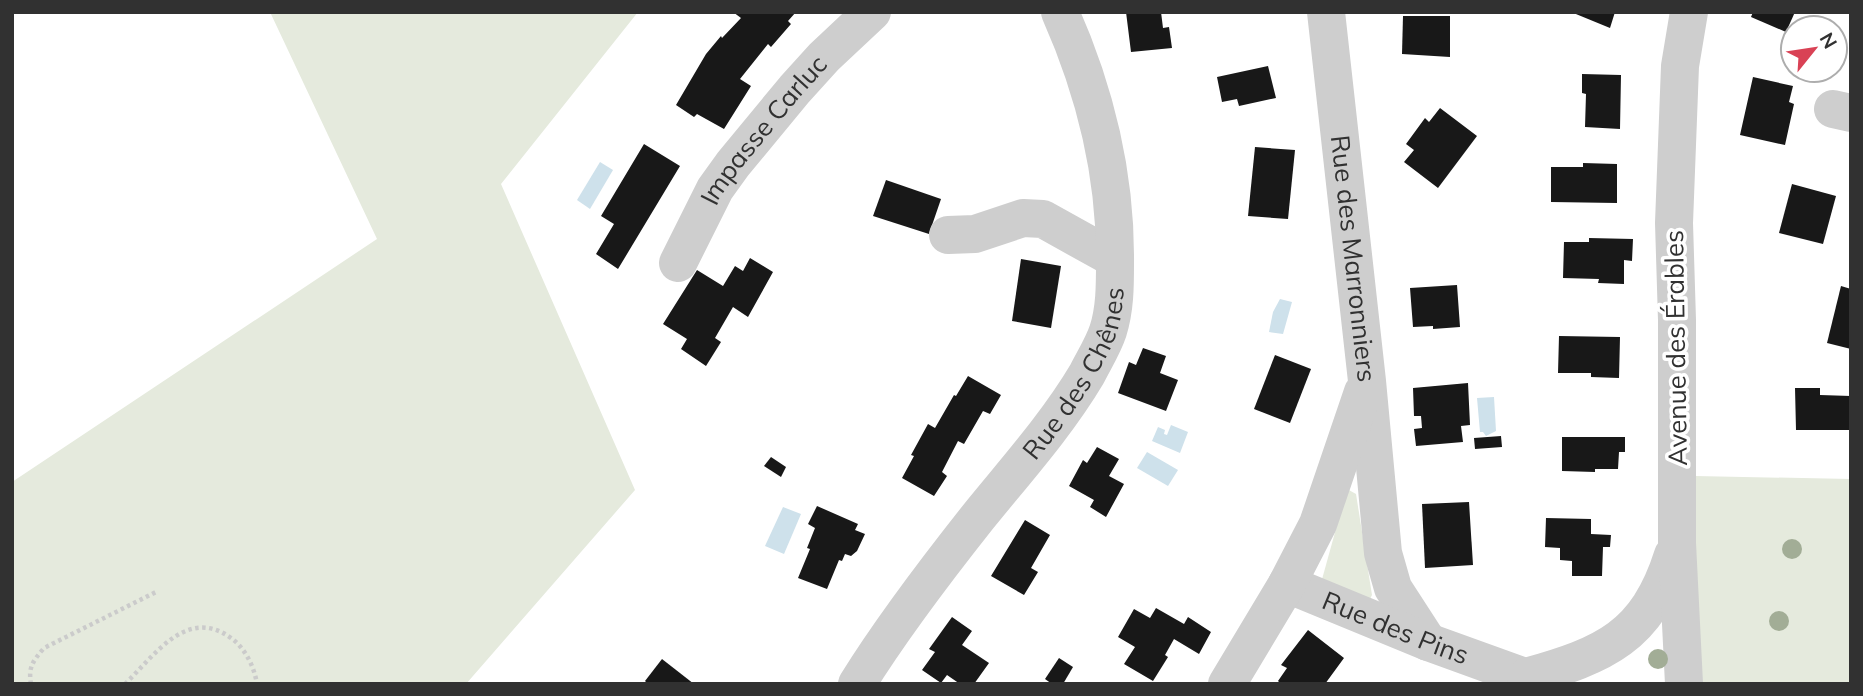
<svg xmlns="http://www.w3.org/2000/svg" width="1863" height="696" viewBox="0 0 1863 696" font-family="Mulish,sans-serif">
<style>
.green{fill:#e5eadd}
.water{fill:#cee1eb}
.building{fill:#181818}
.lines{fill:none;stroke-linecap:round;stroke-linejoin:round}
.path{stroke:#cbcbcb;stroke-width:4.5;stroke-dasharray:3.5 3.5;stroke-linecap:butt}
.minor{stroke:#cecece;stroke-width:38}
.tree{fill:#a2ad96}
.labels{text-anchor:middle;stroke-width:7;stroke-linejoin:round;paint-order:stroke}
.street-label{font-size:26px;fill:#313131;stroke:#fff}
</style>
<rect width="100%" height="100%" fill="#fff"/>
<!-- green -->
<g class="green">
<polygon points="270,12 638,12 501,184 635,490 466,684 12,684 12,482 377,239"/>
<polygon points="1695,476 1851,479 1851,684 1697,684"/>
<polygon points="1347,489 1356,494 1372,595 1370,599 1321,583"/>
</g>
<!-- water -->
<g class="water">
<polygon points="600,162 613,170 590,209 577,200"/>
<polygon points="1280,299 1292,302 1283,334 1269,332 1273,312"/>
<polygon points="1494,397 1496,431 1486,436 1483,432 1480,432 1477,398"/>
<polygon points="1171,425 1188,432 1180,453 1152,441 1158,427 1165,430 1164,434 1167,435"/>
<polygon points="1147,452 1178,470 1168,486 1137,468"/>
<polygon points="783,507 801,514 784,554 765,546"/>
</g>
<!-- building -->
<g class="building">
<polygon points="733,12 796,12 788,21 791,24 771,47 768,44 740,79 751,86 724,129 697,114 694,117 676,105 706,54 721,36 722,38 741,18"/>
<polygon points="1126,12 1161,12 1163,28 1169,27 1172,48 1131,52"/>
<polygon points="1571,12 1615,12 1610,28"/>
<polygon points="1753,12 1795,12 1786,32 1751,17"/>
<polygon points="1403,16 1450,16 1450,57 1402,54"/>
<polygon points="1268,66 1276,98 1239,106 1237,99 1222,102 1217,77"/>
<polygon points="1582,74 1621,75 1620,129 1585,127 1586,94 1582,93"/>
<polygon points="1753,77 1793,86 1789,102 1794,104 1785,145 1740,135"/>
<polygon points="1440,108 1477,136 1438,188 1404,162 1414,150 1406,144 1425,118 1429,122"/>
<polygon points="644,144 680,166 618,269 596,254 614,224 601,216"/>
<polygon points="1255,147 1295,150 1288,219 1248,216"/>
<polygon points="1583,163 1617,164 1617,203 1551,202 1551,167 1583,167"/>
<polygon points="886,180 941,199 929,234 873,216"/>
<polygon points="1792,184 1836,196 1823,244 1779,233"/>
<polygon points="1589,238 1633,239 1632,261 1624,260 1624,284 1598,283 1599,279 1563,278 1564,242 1589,242"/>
<polygon points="750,258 773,272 748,317 733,307 715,338 721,342 706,366 681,349 687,339 663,324 697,270 723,286 735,266 743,271"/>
<polygon points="1021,259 1061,266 1051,328 1012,321"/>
<polygon points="1457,285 1460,327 1433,329 1433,326 1413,327 1410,288"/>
<polygon points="1841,286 1851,289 1851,349 1827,343"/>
<polygon points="1559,336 1620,337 1619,378 1591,377 1591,373 1558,373"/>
<polygon points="1143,348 1166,356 1160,373 1178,380 1166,411 1118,393 1129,362 1136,365"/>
<polygon points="1275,355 1311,369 1290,423 1254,409"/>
<polygon points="968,376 1001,395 990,414 983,411 964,444 958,441 942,472 947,476 934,496 902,478 914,456 911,455 928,424 935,428 954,395 956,396"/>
<polygon points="1468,383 1470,425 1461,426 1463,442 1416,446 1414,429 1422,428 1421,416 1414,416 1413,388"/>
<polygon points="1795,388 1820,388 1820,395 1851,396 1851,430 1796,430"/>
<polygon points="1501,436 1502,447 1475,449 1474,438"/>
<polygon points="1562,437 1625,437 1625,452 1619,452 1618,469 1595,469 1595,472 1562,471"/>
<polygon points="1097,447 1119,459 1109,476 1124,484 1106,517 1090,507 1094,500 1069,486 1083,460 1087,463"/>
<polygon points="771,457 786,467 781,477 764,466"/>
<polygon points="1469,502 1473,565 1425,568 1422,504"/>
<polygon points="817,506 858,524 855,530 865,534 857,551 851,556 845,554 842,561 839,560 827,589 798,578 810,549 807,548 815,528 808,524"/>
<polygon points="1546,518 1591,519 1591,534 1611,535 1610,547 1603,547 1602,576 1572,576 1572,561 1560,560 1560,548 1545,547"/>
<polygon points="1025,520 1050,535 1031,568 1038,572 1024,595 991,576"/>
<polygon points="1156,608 1184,624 1188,617 1211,632 1199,654 1174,639 1165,655 1168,657 1153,681 1124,664 1135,647 1118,637 1134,609 1150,618"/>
<polygon points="952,617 972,631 962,645 989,663 974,684 960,684 947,675 941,683 922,670 935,652 929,649"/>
<polygon points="1308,630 1344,658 1325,684 1281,684 1278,681 1287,668 1281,665"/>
<polygon points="1059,658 1073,667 1063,684 1052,684 1045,679"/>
<polygon points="662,659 694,684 648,684 645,681"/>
</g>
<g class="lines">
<!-- path -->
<g class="path">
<path d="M 31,684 C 28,667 33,661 44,648 L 158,591"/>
<path d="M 125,684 C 155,655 187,606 231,638 C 245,648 254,666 257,684"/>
</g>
<!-- minor -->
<g class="minor">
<path id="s1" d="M 1326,12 L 1367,381 L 1383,553 L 1393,588 L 1428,642"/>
<polyline points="1833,109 1851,113"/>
<polyline points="948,235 975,234 1023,218 1043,219 1115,259"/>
<path id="s2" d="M 678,263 L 715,189 L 733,164 L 795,89 L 824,57 L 872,12"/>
<path id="s3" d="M 1287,584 L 1428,642 L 1544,684"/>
<path d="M 1526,677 C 1605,655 1647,637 1673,555"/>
<path id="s4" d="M 857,684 C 893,626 936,570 978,517 C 1016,470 1056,426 1087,374 C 1094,360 1103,346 1108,331 C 1115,309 1115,286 1115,263 C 1116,175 1096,93 1060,12"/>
<polyline points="1227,684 1287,584 1318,524 1363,392"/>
<polyline points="1684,684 1677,543 1677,320 1674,223 1680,66 1689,12"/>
</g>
</g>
<!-- trees -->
<g class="tree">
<circle cx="1792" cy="549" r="10"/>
<circle cx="1779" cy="621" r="10"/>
<circle cx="1658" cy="659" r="10"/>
</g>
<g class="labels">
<!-- street labels -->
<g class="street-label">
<text dy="9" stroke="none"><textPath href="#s2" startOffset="159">Impasse Carluc</textPath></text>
<text dy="9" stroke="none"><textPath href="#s1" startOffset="248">Rue des Marronniers</textPath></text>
<text transform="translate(1676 348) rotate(-91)" y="9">Avenue des Érables</text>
<text dy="9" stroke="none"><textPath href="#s4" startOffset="382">Rue des Chênes</textPath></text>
<text dy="9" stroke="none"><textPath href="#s3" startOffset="117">Rue des Pins</textPath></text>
</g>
</g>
<!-- border -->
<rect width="1863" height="696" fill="none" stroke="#313131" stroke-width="28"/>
<!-- north arrow -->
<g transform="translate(1814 49) rotate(60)"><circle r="33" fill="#ffffff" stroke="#adadad" stroke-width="2"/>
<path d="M0-5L12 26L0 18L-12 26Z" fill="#d94255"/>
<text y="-10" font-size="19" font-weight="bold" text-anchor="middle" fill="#313131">N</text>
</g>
</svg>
